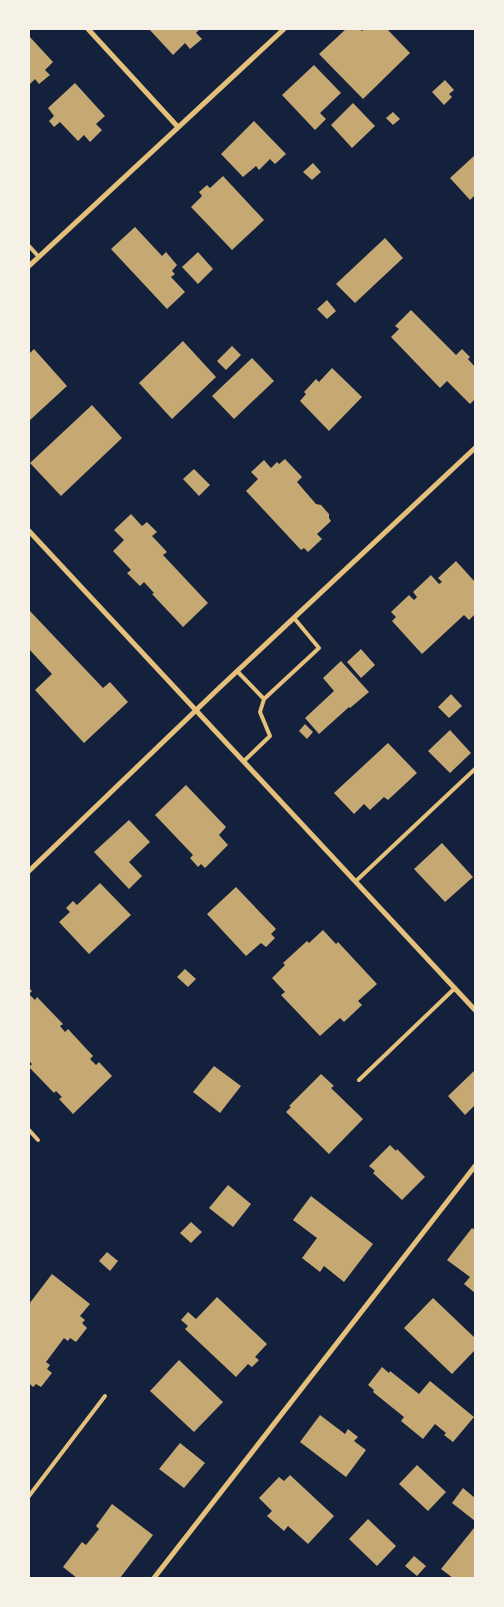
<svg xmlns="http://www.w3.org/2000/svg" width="504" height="1607" viewBox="0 0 504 1607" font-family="'Asap Condensed',sans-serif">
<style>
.building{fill:#c6a872}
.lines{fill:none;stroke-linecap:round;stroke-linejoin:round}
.service{stroke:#e5c07b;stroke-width:4}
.minor{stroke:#e5c07b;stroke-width:5}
</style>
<rect width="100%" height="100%" fill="#14213d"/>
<!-- building -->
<g class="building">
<polygon points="149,29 200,29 196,33 202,39 190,49 185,43 173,55"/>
<polygon points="346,29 360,29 362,31 365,29 387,29 410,53 363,99 319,54"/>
<polygon points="29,36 53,62 45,70 50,75 39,84 35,79 29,85"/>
<polygon points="314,65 341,93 320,113 326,119 315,130 282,95"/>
<polygon points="445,80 454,90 449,94 452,97 444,105 432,92"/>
<polygon points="75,83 105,116 96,124 102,130 90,142 84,135 78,141 60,122 54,127 49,121 54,116 48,108"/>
<polygon points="353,103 375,126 352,148 331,125"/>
<polygon points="393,112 400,119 393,125 386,118"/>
<polygon points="254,121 286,154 275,164 270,159 259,170 256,166 243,177 221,154"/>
<polygon points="475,155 475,195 470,200 450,178"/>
<polygon points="313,163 321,172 312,180 303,172"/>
<polygon points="223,176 264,220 232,250 191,207 202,196 199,192 207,185 210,188"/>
<polygon points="135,227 162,256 166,252 177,265 172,271 175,274 171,277 185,292 167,309 111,249"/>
<polygon points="385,238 403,258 355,303 336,284"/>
<polygon points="198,252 213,269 198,284 182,267"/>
<polygon points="327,300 336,311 327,319 317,309"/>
<polygon points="411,310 456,355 462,349 470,357 468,359 475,367 475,399 470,404 447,381 440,388 391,337 399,329 395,326"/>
<polygon points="183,341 216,377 172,419 139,383"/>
<polygon points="232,346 241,355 226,370 217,361"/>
<polygon points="34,349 67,386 29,421 29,354"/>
<polygon points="252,358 274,381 234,419 212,396"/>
<polygon points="332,368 362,397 329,431 300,401 306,394 304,392 316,379 319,382"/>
<polygon points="92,405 122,438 61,496 30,463"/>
<polygon points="285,459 302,477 297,482 316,504 321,505 329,514 329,518 331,521 317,534 322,539 308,552 304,548 301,550 246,491 258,479 251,472 264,460 271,468 277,462 279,464"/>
<polygon points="194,469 210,485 199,496 183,479"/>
<polygon points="131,514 142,526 147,522 157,532 152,536 167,552 163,555 208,603 183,627 152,594 154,593 144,582 140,586 127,573 131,570 113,551 124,540 114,530"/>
<polygon points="456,561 475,582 475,614 469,620 464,615 422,654 392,621 396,617 391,612 409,595 414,600 417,597 413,592 431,575 439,584 442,582 438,578"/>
<polygon points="29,610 103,688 110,682 128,702 84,743 35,690 52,674 29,649"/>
<polygon points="361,649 375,665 361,678 347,662"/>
<polygon points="341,661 369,692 350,708 349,707 319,734 305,718 334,691 323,678"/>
<polygon points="451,694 462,706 449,718 438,707"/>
<polygon points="305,724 313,732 307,739 299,731"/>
<polygon points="450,730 471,753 450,773 428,751"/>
<polygon points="388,743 417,773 388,800 384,797 370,810 364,804 354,814 334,793"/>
<polygon points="186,785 226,827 219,835 228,845 205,868 201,864 198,867 190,858 193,855 155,815"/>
<polygon points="129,820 150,842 129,862 142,876 129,889 94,852"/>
<polygon points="442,843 473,877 445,902 414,869"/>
<polygon points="100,883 131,915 89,954 59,922 70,912 66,908 73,901 77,905"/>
<polygon points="236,887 276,929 271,934 275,938 266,947 261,943 246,956 207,914"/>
<polygon points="323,930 336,944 338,942 377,984 358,1001 362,1005 344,1022 340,1018 320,1036 281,995 285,992 272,978 285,965 283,963 307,941 309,943"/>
<polygon points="185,969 196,979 188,987 177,977"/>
<polygon points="29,988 32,991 29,994 35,1000 37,997 63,1024 60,1026 65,1032 68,1029 93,1056 90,1059 96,1065 99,1062 112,1076 73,1114 59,1099 62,1097 56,1091 54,1093 29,1067 32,1064 29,1061"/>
<polygon points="214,1066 241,1086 220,1113 193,1092"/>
<polygon points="474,1071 475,1073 475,1105 465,1115 448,1096"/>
<polygon points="321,1074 334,1086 331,1088 363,1119 329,1154 286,1112 291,1107 289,1106"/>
<polygon points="390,1145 396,1151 397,1149 425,1177 402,1200 373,1173 375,1171 369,1166"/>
<polygon points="228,1185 251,1204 233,1227 209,1208"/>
<polygon points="311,1196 373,1244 344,1282 324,1266 320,1272 302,1258 317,1238 293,1220"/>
<polygon points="191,1222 202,1232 191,1243 180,1233"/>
<polygon points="472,1228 475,1230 475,1293 464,1284 470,1277 447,1260"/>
<polygon points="107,1252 118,1261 110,1271 99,1261"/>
<polygon points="52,1274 90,1304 80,1316 85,1320 82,1323 87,1328 76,1342 70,1338 68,1341 64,1338 46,1362 50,1365 47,1369 52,1373 41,1387 36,1384 33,1387 29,1383 29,1304"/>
<polygon points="217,1297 267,1344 255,1357 259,1360 252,1367 248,1364 236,1377 185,1329 188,1326 181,1320 188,1312 196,1319"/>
<polygon points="433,1298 475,1338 475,1350 452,1374 404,1328"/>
<polygon points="179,1360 223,1402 194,1432 150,1391"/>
<polygon points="382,1367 389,1373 390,1371 419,1394 430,1381 474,1417 453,1442 444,1435 446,1433 435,1424 423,1439 401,1421 404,1417 373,1392 374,1390 368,1385"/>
<polygon points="320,1415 345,1434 348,1429 358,1437 354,1441 366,1450 346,1477 300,1442"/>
<polygon points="180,1443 205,1463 184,1488 159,1469"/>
<polygon points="417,1465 446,1492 428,1511 399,1484"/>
<polygon points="290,1475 334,1516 308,1544 288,1526 284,1531 267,1516 272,1511 259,1498 279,1477 284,1481"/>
<polygon points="463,1488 475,1498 475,1521 452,1503"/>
<polygon points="112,1504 153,1535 120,1578 77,1578 63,1567 82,1542 86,1545 99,1529 96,1526"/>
<polygon points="368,1519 396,1546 377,1566 349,1539"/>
<polygon points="474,1528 475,1529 475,1578 453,1578 441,1569"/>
<polygon points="414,1556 426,1566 417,1576 405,1566"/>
</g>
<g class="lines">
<!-- service -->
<g class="service">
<polyline points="29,246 39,257"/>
<polyline points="237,671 264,699 319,648 294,618"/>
<polyline points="244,761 270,736 260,712 264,699"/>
<polyline points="356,881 475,769"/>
<polyline points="359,1080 455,988"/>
<polyline points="29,1130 38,1140"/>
<polyline points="29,1496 105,1396"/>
</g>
<!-- minor -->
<g class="minor">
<polyline points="88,29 178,127"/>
<polyline points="29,266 284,29"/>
<polyline points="29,531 475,1010"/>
<polyline points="29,871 217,690 475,448"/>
<polyline points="154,1578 475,1166"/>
</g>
</g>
<!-- border -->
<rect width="504" height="1607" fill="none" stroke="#f6f1e7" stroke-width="60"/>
</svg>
